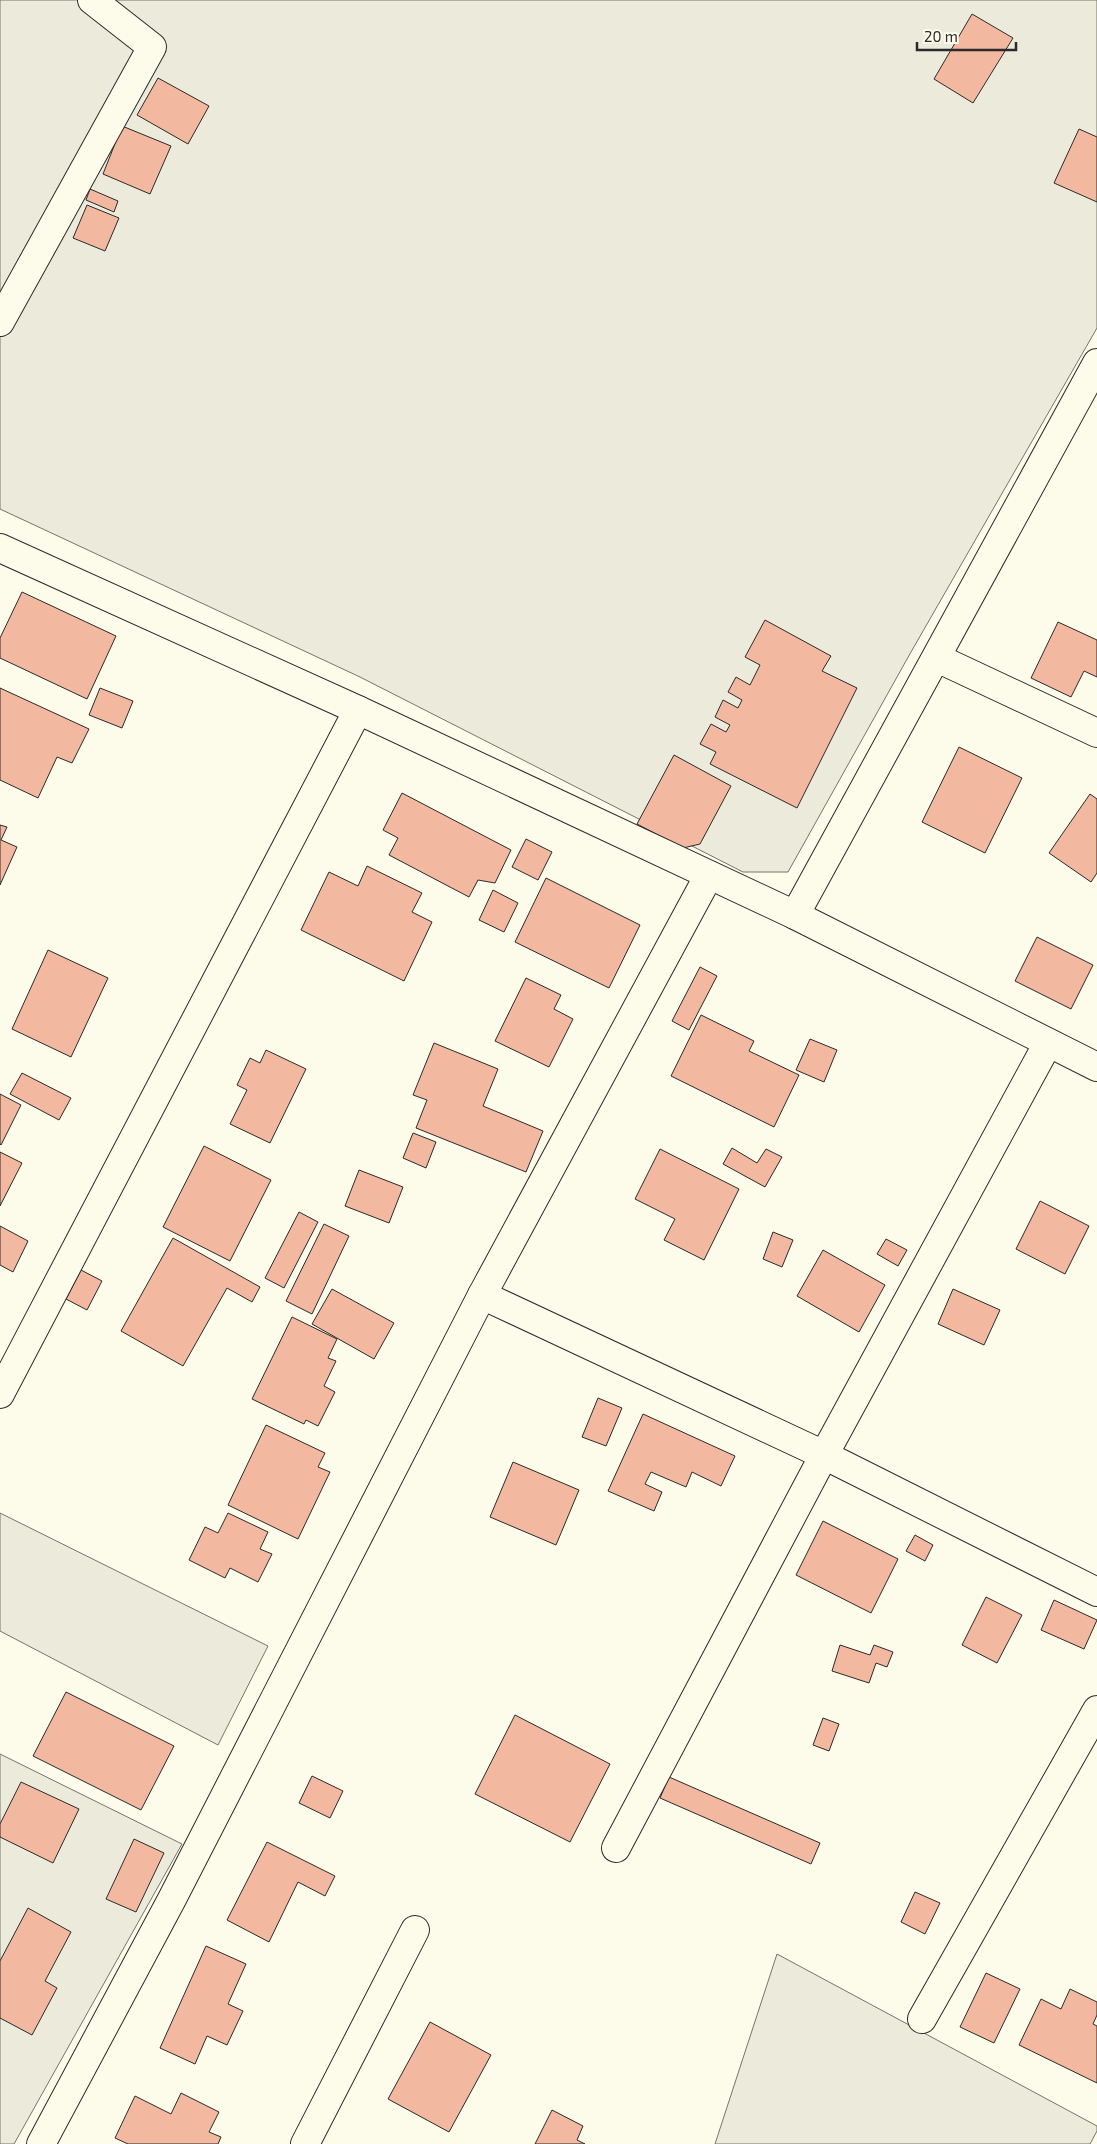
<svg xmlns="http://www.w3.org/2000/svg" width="1097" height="2144" viewBox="0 0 1097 2144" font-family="'Exo 2',sans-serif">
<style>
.green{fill:#ecebdb;stroke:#74746e}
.building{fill:#f2b8a0;stroke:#2b2b2b}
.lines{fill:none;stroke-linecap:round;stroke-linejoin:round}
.minor-casing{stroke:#2b2b2b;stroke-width:30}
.minor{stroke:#fdfbea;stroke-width:28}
</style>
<rect width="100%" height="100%" fill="#fdfbea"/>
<!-- green -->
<g class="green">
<polygon points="0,0 1097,0 1097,328 911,652 788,872 743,872 360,677 0,509"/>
<polygon points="0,1513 268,1646 218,1745 0,1631"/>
<polygon points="0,1754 182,1844 14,2144 0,2144"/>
<polygon points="777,1954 1097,2126 1097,2131 1090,2144 715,2144"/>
</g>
<!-- building -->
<g class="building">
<polygon points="972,14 1013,38 973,103 934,79"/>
<polygon points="158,78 209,106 188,144 137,115"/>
<polygon points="122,126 171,146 150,194 103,174"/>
<polygon points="1079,129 1097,137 1097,202 1054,183"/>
<polygon points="90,189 118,201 114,212 86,200"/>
<polygon points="87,205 119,218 105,251 73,238"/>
<polygon points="22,592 116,636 87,699 0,658 0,638"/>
<polygon points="765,620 831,656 822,671 857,688 797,808 710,764 716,752 700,744 711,724 726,732 730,725 715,717 723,700 738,708 742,700 728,692 736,677 750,685 760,665 745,657"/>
<polygon points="1058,622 1097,640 1097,677 1084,671 1071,697 1031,678"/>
<polygon points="0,688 89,729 72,763 57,757 38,798 0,780"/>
<polygon points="100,688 133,701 122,728 89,715"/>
<polygon points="959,747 1022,778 985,853 922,822"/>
<polygon points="674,755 731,786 700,844 683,848 637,824"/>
<polygon points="402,793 511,850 495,883 478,880 469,897 389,855 398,838 383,830"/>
<polygon points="1090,794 1097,799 1097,873 1091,882 1049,853"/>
<polygon points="0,825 7,827 1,840 17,847 0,885"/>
<polygon points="526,839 552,852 538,880 512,867"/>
<polygon points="367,866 422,893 412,912 432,922 404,981 301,930 329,872 358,886"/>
<polygon points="546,878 640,925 609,988 515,942"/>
<polygon points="493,890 518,903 504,932 479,920"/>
<polygon points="1037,937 1093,965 1071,1009 1015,981"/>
<polygon points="48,950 108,978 71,1057 12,1029"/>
<polygon points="700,967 717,976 689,1030 672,1021"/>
<polygon points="526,978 561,995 554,1009 573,1019 549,1067 495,1041"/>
<polygon points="701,1015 754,1041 749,1051 799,1075 774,1127 671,1076"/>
<polygon points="810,1039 837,1050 824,1082 796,1070"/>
<polygon points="434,1043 498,1069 483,1106 543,1131 526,1172 416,1128 427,1100 413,1095"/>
<polygon points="266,1050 306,1069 270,1143 230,1124 247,1090 237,1085 250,1058 260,1063"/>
<polygon points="22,1073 71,1098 59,1120 10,1094"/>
<polygon points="0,1094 21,1105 1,1145 0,1144"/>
<polygon points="413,1133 436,1142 426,1168 403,1158"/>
<polygon points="204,1146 271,1180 230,1261 163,1227"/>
<polygon points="732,1148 757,1163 766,1149 782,1157 765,1187 723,1164"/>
<polygon points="660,1149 739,1189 704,1260 664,1240 675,1219 635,1199"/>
<polygon points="0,1152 22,1163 0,1206"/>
<polygon points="359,1170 403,1187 389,1223 345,1206"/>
<polygon points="1040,1201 1089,1226 1065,1274 1016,1249"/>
<polygon points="299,1212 318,1222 284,1288 265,1278"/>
<polygon points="324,1224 349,1236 312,1314 286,1301"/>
<polygon points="0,1226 28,1241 13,1272 0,1265"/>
<polygon points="773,1232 793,1240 782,1267 763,1259"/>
<polygon points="173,1238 260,1287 252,1302 227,1288 183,1366 121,1331"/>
<polygon points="886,1239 907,1250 898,1266 877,1254"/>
<polygon points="823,1250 885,1285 859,1332 797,1296"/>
<polygon points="81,1270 102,1281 87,1310 66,1299"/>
<polygon points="332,1289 394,1323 374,1359 312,1324"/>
<polygon points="953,1289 1000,1310 984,1345 938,1324"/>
<polygon points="292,1317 337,1339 328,1358 336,1361 324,1386 335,1392 318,1426 306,1420 304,1424 252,1399"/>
<polygon points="598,1398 622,1408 606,1446 582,1437"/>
<polygon points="643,1414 735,1456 721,1486 692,1472 686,1487 651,1472 645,1484 662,1492 654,1511 608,1491"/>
<polygon points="266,1425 325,1453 318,1467 330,1472 298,1539 228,1505"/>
<polygon points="513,1462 579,1490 556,1545 490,1517"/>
<polygon points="228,1513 268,1532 260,1549 272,1554 258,1582 230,1568 225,1578 189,1560 205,1527 218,1533"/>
<polygon points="823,1521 898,1559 871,1613 796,1575"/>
<polygon points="915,1535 933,1545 925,1561 906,1551"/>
<polygon points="986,1597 1022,1615 997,1663 962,1645"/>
<polygon points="1054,1600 1097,1620 1084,1649 1041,1630"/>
<polygon points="840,1645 870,1655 874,1645 893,1652 887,1667 876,1663 869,1683 832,1671"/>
<polygon points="66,1692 174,1746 141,1810 33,1756"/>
<polygon points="515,1715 610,1764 570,1842 475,1794"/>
<polygon points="823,1718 839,1724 829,1751 813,1745"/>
<polygon points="312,1776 343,1791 330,1818 299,1803"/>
<polygon points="669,1777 820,1843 811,1864 660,1798"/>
<polygon points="21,1782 79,1809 53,1863 0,1837 0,1824"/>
<polygon points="134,1839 164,1853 136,1912 106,1899"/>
<polygon points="267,1842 335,1876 325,1896 298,1882 269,1942 227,1920"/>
<polygon points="915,1892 940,1903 925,1934 901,1922"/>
<polygon points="28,1908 71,1932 45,1981 57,1988 32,2035 0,2018 0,1961"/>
<polygon points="206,1946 246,1964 228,2004 243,2011 227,2045 207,2036 195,2064 160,2048"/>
<polygon points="986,1973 1020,1989 994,2043 960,2027"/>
<polygon points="1070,1989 1097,2002 1097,2015 1093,2024 1097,2026 1097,2083 1019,2045 1041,1999 1061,2009"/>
<polygon points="430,2022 491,2055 449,2132 388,2099"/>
<polygon points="181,2093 219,2112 209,2132 221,2137 218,2144 128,2144 115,2138 135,2096 171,2114"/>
<polygon points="552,2110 583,2126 577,2140 585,2144 535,2144"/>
</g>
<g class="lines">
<defs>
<g id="minor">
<polyline points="0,322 152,47 92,0"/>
<polyline points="0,548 358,710 795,915 1097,1067"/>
<polyline points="937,658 1097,733"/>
<polyline points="795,915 1097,363"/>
<polyline points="482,1295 824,1455 1097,1592"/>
<polyline points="0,1394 358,710"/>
<polyline points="616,1848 824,1455 1048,1043"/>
<polyline points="922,2019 1097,1710"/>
<polyline points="41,2144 172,1899 482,1295 709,875"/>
<polyline points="305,2144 415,1930"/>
</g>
</defs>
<!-- minor casing -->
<use href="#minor" class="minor-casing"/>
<!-- minor -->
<use href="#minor" class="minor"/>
</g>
<!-- scale -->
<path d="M917 42v8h99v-8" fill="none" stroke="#2b2b2b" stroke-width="2.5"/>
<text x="924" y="42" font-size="15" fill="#2b2b2b" stroke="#fdfbea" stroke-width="4" paint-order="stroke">20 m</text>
</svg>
